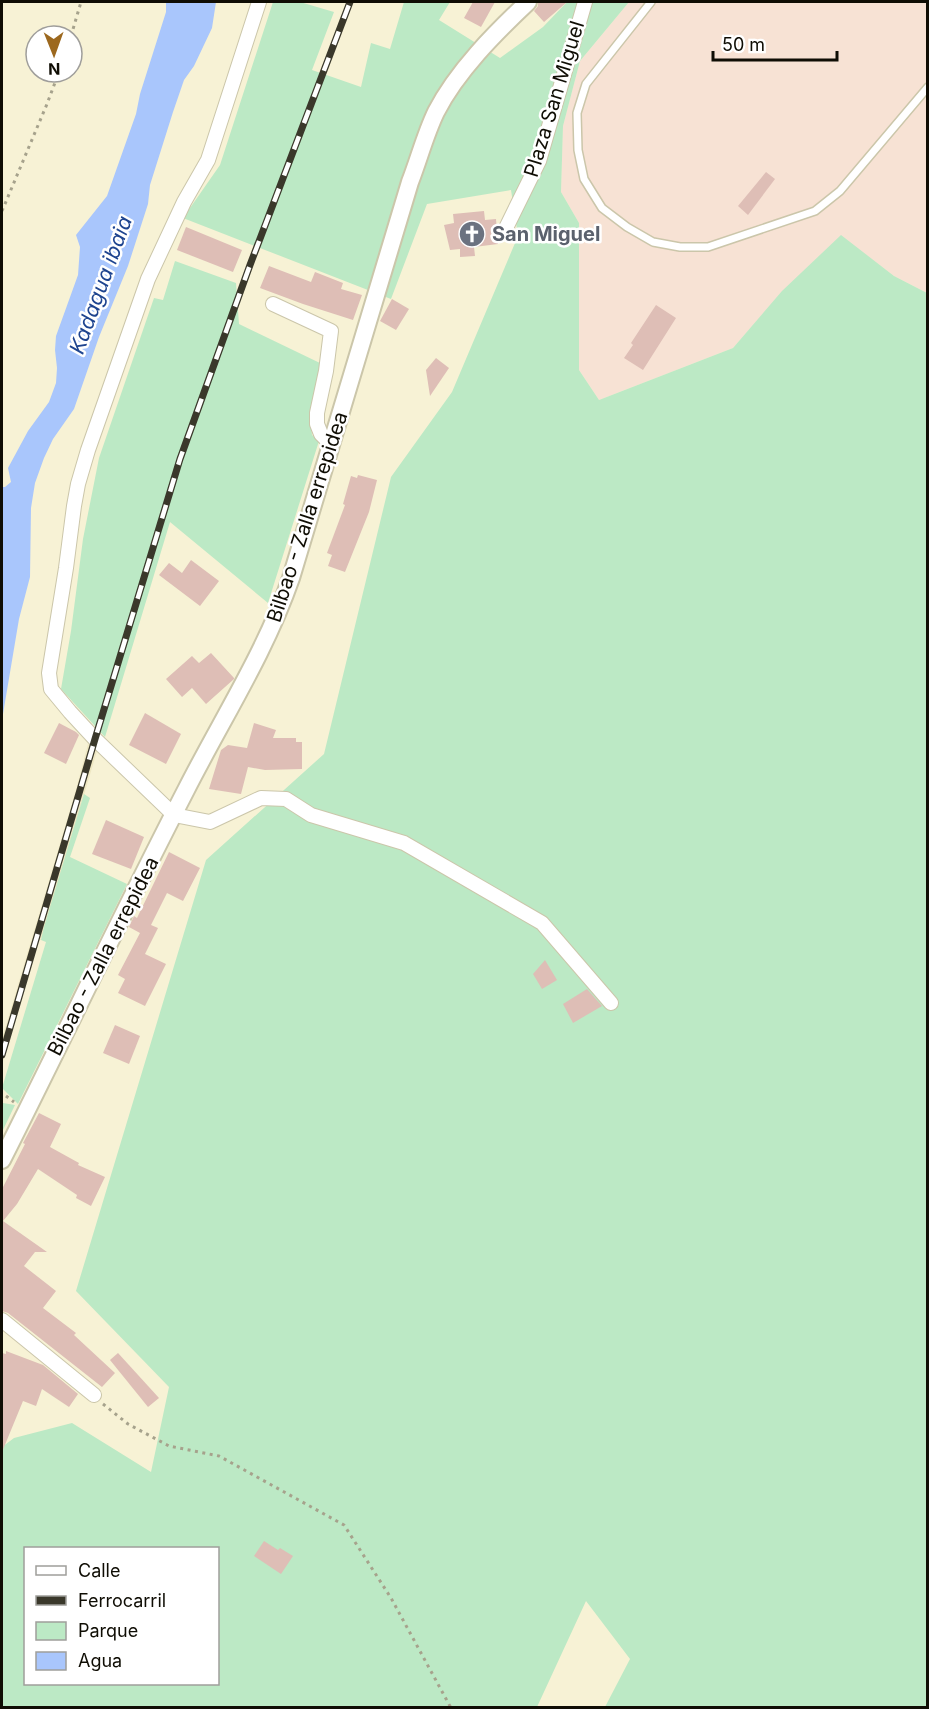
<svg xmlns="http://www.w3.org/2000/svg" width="929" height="1709" viewBox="0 0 929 1709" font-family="Inter,sans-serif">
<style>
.built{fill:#eee7c2}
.industrial{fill:#f7e2d4}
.green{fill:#bce9c5;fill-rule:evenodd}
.water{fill:#a9c6fc}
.building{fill:#debeb6}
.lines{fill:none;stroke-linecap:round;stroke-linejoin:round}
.service-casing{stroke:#cbc6aa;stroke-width:10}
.minor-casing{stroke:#cbc6aa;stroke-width:16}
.tertiary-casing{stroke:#cbc6aa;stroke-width:20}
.path{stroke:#a6a28c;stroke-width:3;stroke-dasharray:3 4.5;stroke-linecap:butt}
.service{stroke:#fff;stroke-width:7}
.minor{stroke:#fff;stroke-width:14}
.tertiary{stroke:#fff;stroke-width:16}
.rail-casing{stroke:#3a382b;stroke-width:7}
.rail{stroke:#fff;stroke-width:4.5;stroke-dasharray:14;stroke-linecap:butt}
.labels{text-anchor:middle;stroke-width:5;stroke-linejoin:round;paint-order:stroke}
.street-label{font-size:20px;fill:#0f0d04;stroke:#fff}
.worship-label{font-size:20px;font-weight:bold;fill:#5b616d;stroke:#fff;text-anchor:start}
.water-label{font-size:21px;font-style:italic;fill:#1e448f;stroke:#fff}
</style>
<rect width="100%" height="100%" fill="#f7f2d5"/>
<!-- built -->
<polygon class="built" points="88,744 97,751 41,940 39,940 2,1065 2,1039 76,790"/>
<!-- industrial -->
<polygon class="industrial" points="629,2 927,2 927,293 894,276 841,236 783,291 733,348 599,400 579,370 579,223 561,192 563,126 580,61"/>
<!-- green -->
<g class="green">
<path d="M 273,2 L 300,2 L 334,12 L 312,70 L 361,87 L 371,43 L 390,49 L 404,2 L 450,2 L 439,20 L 500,58 L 543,27 L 567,2 L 629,2 L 580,61 L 563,126 L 561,192 L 579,223 L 579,370 L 599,400 L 733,348 L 782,291 L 841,235 L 894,276 L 927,293 L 927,1707 L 605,1707 L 630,1659 L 586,1601 L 537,1707 L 2,1707 L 2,1447 L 14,1438 L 72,1423 L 151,1472 L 169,1387 L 76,1291 L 206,860 L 324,754 L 391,477 L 452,392 L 518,236 L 511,190 L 427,204 L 391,299 L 183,218 L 220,165 ZM 26,1548 L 218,1548 L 218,1684 L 26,1684 Z"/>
<polygon points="175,261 236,283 239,324 322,364 311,425 312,435 319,441 268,603 170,522 105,737 61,689 71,631 83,539 99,458 154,298 163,300"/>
<polygon points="84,794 90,798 70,857 127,884 18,1104 2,1088 46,942 41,940 44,927"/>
<polygon points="3,1103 15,1105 2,1132 2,1109"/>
</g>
<!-- water -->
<polygon class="water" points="166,2 216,2 212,28 194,66 184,80 173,112 150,185 148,204 128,266 99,337 74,409 53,439 44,458 35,483 31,508 30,577 19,619 2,720 2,487 5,487 11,482 8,468 28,431 49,402 56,383 57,368 55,350 56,336 78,275 80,247 76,235 107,196 136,114 140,94 166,12"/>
<!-- building -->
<g class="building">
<polygon points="473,2 495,2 481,27 464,18"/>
<polygon points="538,2 567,2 544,22 534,11 538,6"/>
<polygon points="766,172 775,179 748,215 738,206"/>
<polygon points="484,211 485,220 496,219 498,244 474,247 475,256 460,257 460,249 450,250 444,225 454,223 453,214"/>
<polygon points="186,227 242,250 233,272 177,250"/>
<polygon points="269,266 311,282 315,272 343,283 341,289 362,295 353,320 303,304 260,288"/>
<polygon points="392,299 409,309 396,330 380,321"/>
<polygon points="656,305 676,318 643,370 624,358 633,345 631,343"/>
<polygon points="436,358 449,368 430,396 426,370"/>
<polygon points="358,475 377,480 369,512 345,572 328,566 332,555 327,553 345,505 343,504 351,476 357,478"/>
<polygon points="191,560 219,581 200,606 159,575 169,563 182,573"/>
<polygon points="211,653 234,678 234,679 206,704 192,688 182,697 166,679 192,656 199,663"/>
<polygon points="145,713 181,734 166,764 129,745"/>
<polygon points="59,723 76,732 79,735 66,764 44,753"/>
<polygon points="254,723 276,730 273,738 296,738 296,742 302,742 302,769 265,770 248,767 241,794 209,789 221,750 228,745 247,748"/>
<polygon points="106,820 144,837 131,869 92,854"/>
<polygon points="169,852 200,868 183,901 167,893 151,925 158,928 145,954 166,964 145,1006 118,993 125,979 118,975 140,933 129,927 134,916 137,918"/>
<polygon points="545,960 557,980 542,989 533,974"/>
<polygon points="587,989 602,1006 573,1023 563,1004"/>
<polygon points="115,1025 140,1036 129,1064 103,1053"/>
<polygon points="39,1113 61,1124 50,1147 79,1163 78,1165 105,1177 91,1206 76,1198 77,1195 38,1169 17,1204 3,1221 47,1252 35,1252 24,1266 56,1291 43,1308 76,1333 74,1335 115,1373 102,1387 8,1313 2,1311 2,1189 25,1144 23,1143"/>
<polygon points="6,1351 43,1365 78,1394 69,1407 42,1389 36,1406 23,1401 2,1452 2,1353 6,1354"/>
<polygon points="118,1353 159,1398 148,1407 110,1360"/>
<polygon points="264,1541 278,1550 280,1548 293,1556 281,1574 254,1556"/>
</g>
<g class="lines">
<defs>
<polyline id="service" points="651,2 586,84 577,113 578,150 584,179 602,208 627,227 653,242 680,247 708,247 815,211 840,191 928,87"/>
<g id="minor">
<polyline points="259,2 208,160 184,202 148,279 88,450 78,484 74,506 66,568 49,673 51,689 70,712 95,739 174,815 210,822 261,798 286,799 311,815 404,843 542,923 611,1003"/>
<polyline points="506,228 539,161 585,2"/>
<polyline points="273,304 331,331 326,371 317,413 317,424 321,434 331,444"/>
<polyline points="2,1320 94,1395"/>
</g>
<path id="tertiary" d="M 2,1160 C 64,1037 123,912 186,790 C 222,719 265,653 291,578 L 410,182 C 419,159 425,135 436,112 C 457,71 495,33 528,2"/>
</defs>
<!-- service casing -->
<use href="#service" class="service-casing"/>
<!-- minor casing -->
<use href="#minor" class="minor-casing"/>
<!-- tertiary casing -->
<use href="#tertiary" class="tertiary-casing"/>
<!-- path -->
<g class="path">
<polyline points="71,36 81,2"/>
<polyline points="2,211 47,104 59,72"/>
<polyline points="6,1096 14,1102"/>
<polyline points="103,1404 128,1424 169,1446 219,1456 344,1525 391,1598 451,1708"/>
</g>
<!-- service -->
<use href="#service" class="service"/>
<!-- minor -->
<use href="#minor" class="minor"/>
<!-- tertiary -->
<use href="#tertiary" class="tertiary"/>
<defs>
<polyline id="rail" points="2,1055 95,739 180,459 250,265 350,2"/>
</defs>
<!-- rail casing -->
<use href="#rail" class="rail-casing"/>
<!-- rail -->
<use href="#rail" class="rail"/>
</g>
<!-- icons -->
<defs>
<symbol id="church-disc" viewBox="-11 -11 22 22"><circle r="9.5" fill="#6b7280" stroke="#fff"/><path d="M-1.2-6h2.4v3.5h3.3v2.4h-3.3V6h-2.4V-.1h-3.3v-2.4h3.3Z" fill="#fff"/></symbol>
</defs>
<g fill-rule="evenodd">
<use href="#church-disc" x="457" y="219" width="30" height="30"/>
</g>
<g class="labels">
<!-- street labels -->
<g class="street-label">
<text transform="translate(554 99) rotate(-73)" y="7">Plaza San Miguel</text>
<text transform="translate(307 517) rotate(-72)" y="7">Bilbao - Zalla errepidea</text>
<text transform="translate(103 956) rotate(-63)" y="7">Bilbao - Zalla errepidea</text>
</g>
<!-- worship labels -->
<g class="worship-label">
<text x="492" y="241">San Miguel</text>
</g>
<!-- water labels -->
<g class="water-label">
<text transform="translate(101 285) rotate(-70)" y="7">Kadagua ibaia</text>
</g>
</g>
<!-- border -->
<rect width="929" height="1709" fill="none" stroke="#0f0d04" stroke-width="6"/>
<!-- legend -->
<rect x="24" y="1547" width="195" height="138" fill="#ffffff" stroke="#9f9e9b" stroke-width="1.5"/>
<rect x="36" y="1566" width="30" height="9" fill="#ffffff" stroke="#9f9e9b" stroke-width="1.5"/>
<text x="78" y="1577" font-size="18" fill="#0f0d04">Calle</text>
<rect x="36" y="1596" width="30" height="9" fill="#3a382b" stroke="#9f9e9b" stroke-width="1.5"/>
<text x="78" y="1607" font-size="18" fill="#0f0d04">Ferrocarril</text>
<rect x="36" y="1622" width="30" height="18" fill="#bce9c5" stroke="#9f9e9b" stroke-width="1.5"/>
<text x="78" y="1637" font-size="18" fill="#0f0d04">Parque</text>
<rect x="36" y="1652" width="30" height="18" fill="#a9c6fc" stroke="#9f9e9b" stroke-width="1.5"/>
<text x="78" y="1667" font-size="18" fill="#0f0d04">Agua</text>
<!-- north arrow -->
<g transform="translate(54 54) rotate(179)"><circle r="28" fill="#ffffff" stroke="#9f9e9b" stroke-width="1.5"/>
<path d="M0-4.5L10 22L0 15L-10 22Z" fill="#9c681e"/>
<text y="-9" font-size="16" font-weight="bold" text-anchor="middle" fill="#0f0d04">N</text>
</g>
<!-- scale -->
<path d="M713 51v9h124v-9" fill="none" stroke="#0f0d04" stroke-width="3"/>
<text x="722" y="51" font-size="18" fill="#0f0d04" stroke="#ffffff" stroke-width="4.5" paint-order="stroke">50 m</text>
</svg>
